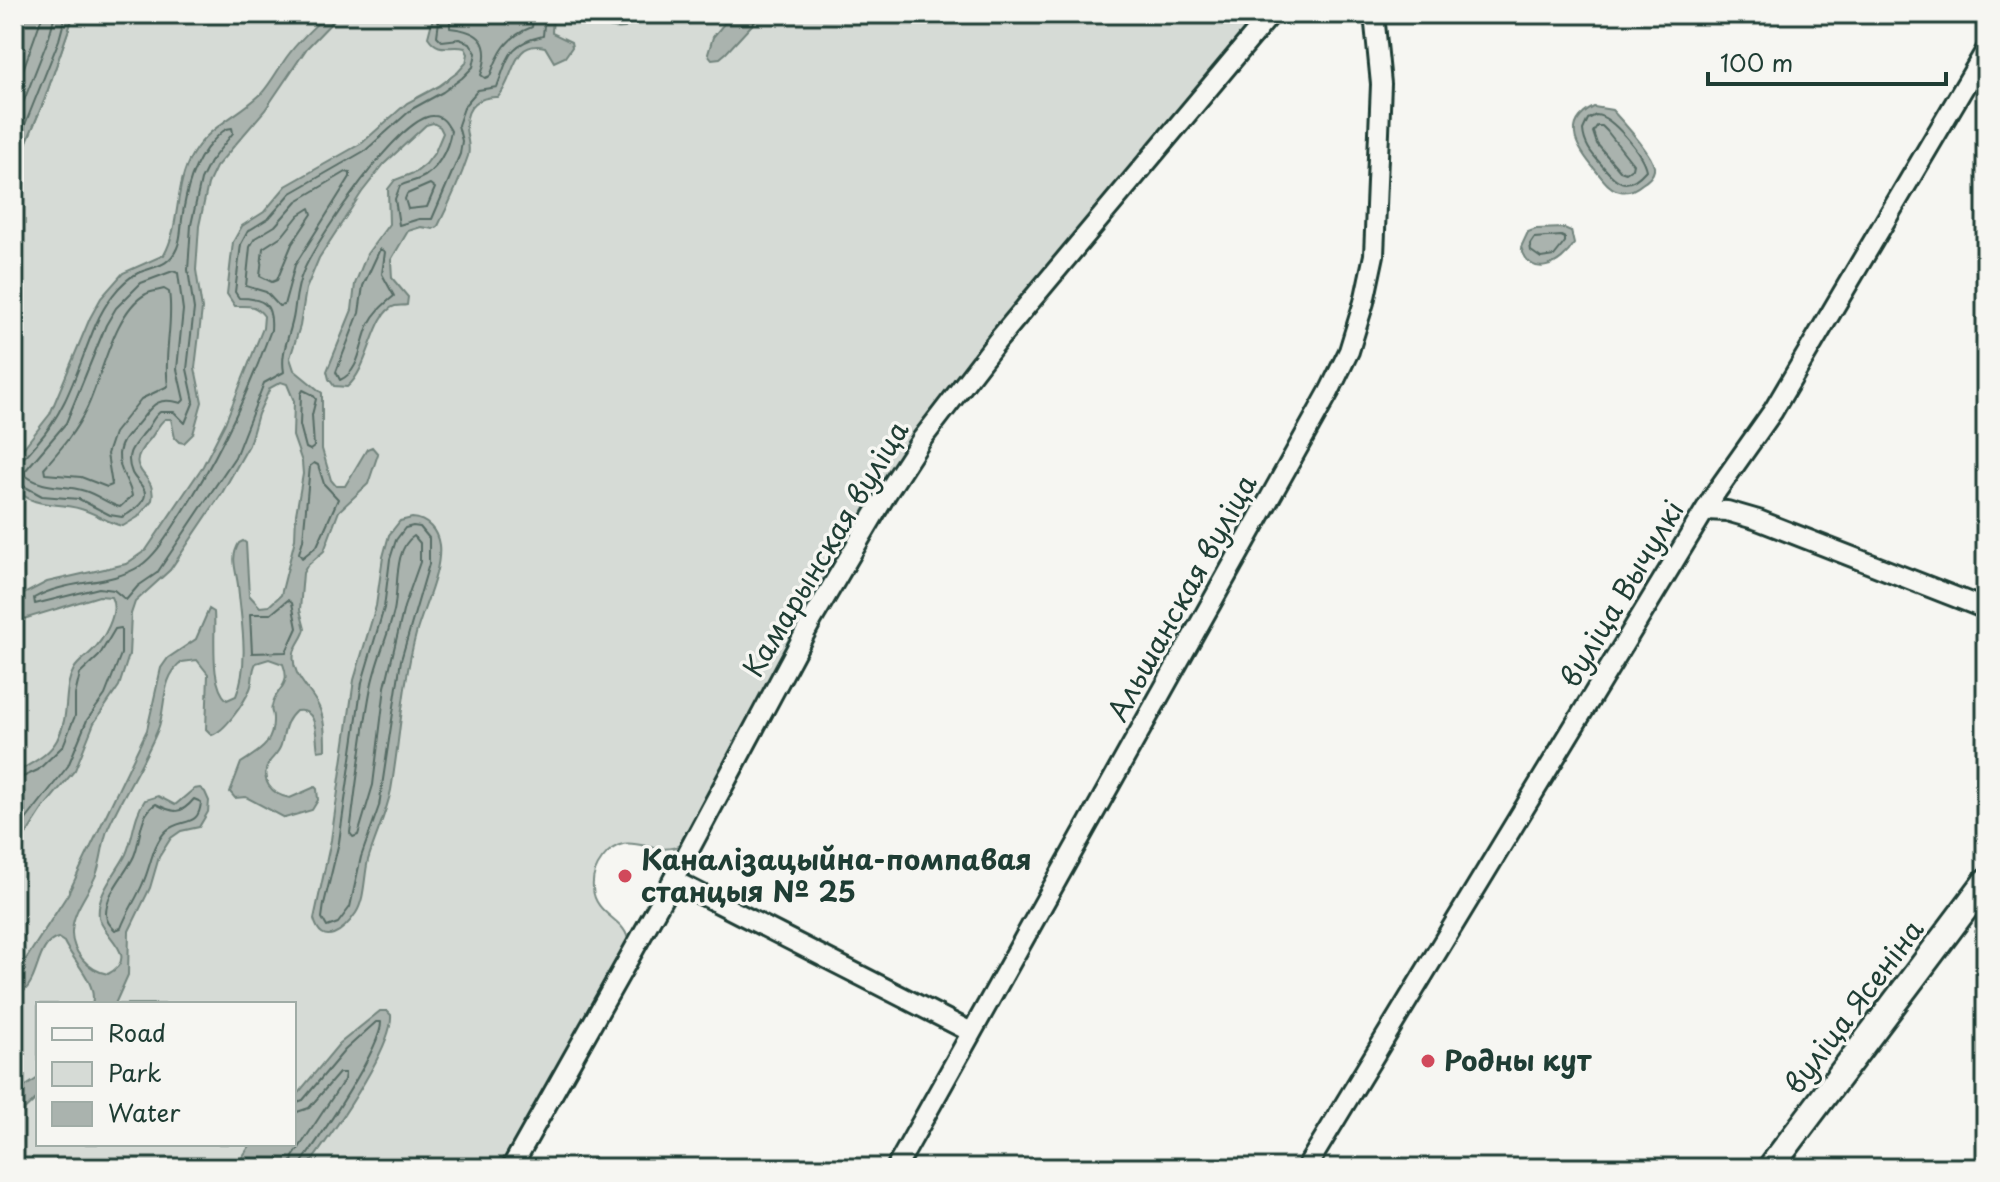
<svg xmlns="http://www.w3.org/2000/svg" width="2000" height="1182" viewBox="0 0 2000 1182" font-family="'Playpen Sans',sans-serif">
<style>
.green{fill:#d6dbd6;stroke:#7a8c85;stroke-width:2;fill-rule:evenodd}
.water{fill:#aab3ae;stroke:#72847d;stroke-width:2}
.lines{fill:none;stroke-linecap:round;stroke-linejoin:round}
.shore{stroke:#576c65;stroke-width:2}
.street-casing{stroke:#1f3d34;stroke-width:24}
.secondary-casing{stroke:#1f3d34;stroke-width:30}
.street{stroke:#f6f6f2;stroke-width:18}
.secondary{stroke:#f6f6f2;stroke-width:24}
.poi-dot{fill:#d1495b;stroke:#f6f6f2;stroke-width:3}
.labels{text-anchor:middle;stroke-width:7;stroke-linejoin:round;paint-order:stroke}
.street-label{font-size:28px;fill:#1f3d34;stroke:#f6f6f2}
.poi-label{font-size:28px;font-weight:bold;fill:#1f3d34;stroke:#f6f6f2;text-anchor:start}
</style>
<rect width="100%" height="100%" fill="#f6f6f2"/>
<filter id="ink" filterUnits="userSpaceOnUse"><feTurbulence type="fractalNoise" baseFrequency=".0125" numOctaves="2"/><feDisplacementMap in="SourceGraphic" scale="16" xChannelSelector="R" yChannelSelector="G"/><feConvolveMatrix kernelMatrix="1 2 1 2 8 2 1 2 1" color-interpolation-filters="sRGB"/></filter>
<g filter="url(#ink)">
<!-- green -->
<path class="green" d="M 74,14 L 1259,14 L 962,371 L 887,477 L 682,844 C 653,861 628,824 602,859 C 596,867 592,878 593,888 C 594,916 629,920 628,943 L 501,1168 L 14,1168 L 14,172 L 44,101 ZM 38,1004 L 294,1004 L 294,1144 L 38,1144 Z"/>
<!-- water -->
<g class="water">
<polygon points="14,14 74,14 44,101 14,172"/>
<path d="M 327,14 L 340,14 L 307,48 L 265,110 L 216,167 L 208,184 L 199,226 L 196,270 L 202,309 L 195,368 L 202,402 L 193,434 L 184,443 L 179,442 L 175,438 L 171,419 L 165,419 C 158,424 156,432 150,439 C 118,473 158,471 152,500 L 138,517 L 123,526 C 107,523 96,513 81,509 C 54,501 37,510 14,488 L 14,460 L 50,414 L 90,318 L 101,298 L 123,273 L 164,255 C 181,224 174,186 192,155 C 209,126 238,116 261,94 C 272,82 279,67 289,54 C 300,39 314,27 327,14 Z"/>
<path d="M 434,14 L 553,14 L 552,33 L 571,42 L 572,47 L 565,57 L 554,62 L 545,47 C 511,39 515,80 498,97 C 480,96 466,105 466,126 C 466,137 471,145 468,156 C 460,180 449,204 438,226 L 433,229 L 421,227 L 408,231 L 391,260 L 392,278 L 408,297 L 407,305 C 403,306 399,305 395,306 C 373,312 370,368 347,387 L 334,386 L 329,379 L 327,371 L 352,310 L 355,284 L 367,254 L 389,224 L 388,189 L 395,180 L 416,172 L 426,164 L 435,152 L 443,133 L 440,127 L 433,123 L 426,125 L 384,164 L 362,192 L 319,258 L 306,289 L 300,326 L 290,358 L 294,370 L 322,393 L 322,449 L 331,480 L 336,486 L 345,486 L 367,449 L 372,447 L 378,454 L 368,484 L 339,511 L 324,551 L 307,566 L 303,573 L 300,610 L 305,629 C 303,638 296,644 294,653 C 290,674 310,689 318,705 C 325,718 325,735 325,750 L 318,751 C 315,736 319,707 296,711 C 284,722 285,731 281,745 C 279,752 274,756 270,761 C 258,780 272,795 290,798 L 315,787 L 317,789 L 318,800 L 312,810 L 285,818 L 246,797 L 235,798 L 230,792 L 241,763 C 259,751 274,745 273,718 C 273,711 270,713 272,706 C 276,687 292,687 283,664 L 269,659 L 256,663 C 251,672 254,680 250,689 C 244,703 225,731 212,735 L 206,729 L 208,674 L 197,660 L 182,662 C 160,679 167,705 158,729 C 144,763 123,794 108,828 C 102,843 102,860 96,875 C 88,894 73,910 72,931 C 71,952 89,971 108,974 C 142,956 101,935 99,917 C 96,893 117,873 126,854 C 134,836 133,817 145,800 L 158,796 L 175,805 L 194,789 L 200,788 L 205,792 L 209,801 L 208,812 L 199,827 L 181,831 L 171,838 L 159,857 L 150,888 L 129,931 L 128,975 L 115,1004 L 92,1004 C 98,983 73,961 64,942 L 58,938 C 36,944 40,978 23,992 L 16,986 L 17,977 L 26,959 L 68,894 L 147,730 L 161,668 L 168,658 L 196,639 L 209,609 L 214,612 C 216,636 209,684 227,700 L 236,696 C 250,663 241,620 238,585 C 236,569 230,558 239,543 L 243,541 L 246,543 L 249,595 L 260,607 L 269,606 L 281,595 L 295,539 L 296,514 L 303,474 L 302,462 L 293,436 L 294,401 L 287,384 L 281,382 L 270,388 L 258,414 L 249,445 L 222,493 L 170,570 L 135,602 L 131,614 L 129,655 L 119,686 L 94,723 L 75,770 L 44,807 L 14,853 L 14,775 C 29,763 47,758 57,740 C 71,715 62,689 74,669 C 78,662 85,658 91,652 C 103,641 120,612 111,597 L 99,596 L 14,622 L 14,599 L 47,582 L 126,564 L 146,550 L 203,466 L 225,423 L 263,328 L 264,316 C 255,304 249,306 235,306 L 227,294 L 233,242 L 242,226 L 264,212 L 286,186 L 362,143 L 407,103 L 439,86 L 458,72 L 466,63 L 468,54 L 465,48 C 450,44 439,54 428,37 Z"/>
<path d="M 584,14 L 635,14 L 625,28 C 610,30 595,24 584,14 Z"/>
<polygon points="732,14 762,14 726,53 720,58 712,59 708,54 713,37"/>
<path d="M 1594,107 L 1612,110 C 1622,121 1657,158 1654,170 C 1653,176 1647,181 1642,184 C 1636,189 1628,193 1620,191 C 1610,190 1603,179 1597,172 C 1579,151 1559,124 1594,107 Z"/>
<path d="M 1564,228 L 1571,231 L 1574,244 C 1561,265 1531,281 1521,247 L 1528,232 L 1536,229 Z"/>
<path d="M 412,518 C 427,519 437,530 439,545 C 442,571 423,608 416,634 C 402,686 400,738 391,790 C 386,815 375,836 368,860 C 364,877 365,899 356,913 C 344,931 322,949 314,919 L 331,840 L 354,680 L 376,606 L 383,557 L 389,535 L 400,521 Z"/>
<path d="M 380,1011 L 387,1011 L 391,1015 C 394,1048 328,1139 307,1168 L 235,1168 L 251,1144 L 294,1144 L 294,1098 L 339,1044 Z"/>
<polygon points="38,1078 38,1097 14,1120 14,1094"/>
</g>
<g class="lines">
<!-- shore -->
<g class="shore">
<path d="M 440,14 L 437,36 L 442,41 L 459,39 L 470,43 L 476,53 L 473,67 L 462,78 L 443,92 L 412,109 L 366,150 L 291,193 L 269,218 L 248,231 L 241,244 L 235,292 L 239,298 C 263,298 273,303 271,330 C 247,396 218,458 179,518 C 168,534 157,554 140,566 C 109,586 67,579 34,598 L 35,604 L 99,588 L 114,590 L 126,600 L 138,586 L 157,573 L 235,457 L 264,383 L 284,372 C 280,350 291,335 294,313 C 296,299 297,285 303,272 C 315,242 401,113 434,116 C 443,116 447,124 451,131 C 448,149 437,172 419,179 C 412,182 407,182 400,186 L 395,199 L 399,225 L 419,219 L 432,219 L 460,154 L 462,141 L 458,125 L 465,105 L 478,90 L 497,87 C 509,56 508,44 543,36 L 545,14"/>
<path d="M 450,14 L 450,28 C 481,31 492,43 481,75 L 485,78 L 490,76 C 499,52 506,37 532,27 L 534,14"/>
<polyline points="14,95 43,14"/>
<path d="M 1596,115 C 1612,116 1643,154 1646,170 C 1626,193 1616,182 1600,163 C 1591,153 1584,144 1583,130 L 1588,119 Z"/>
<polyline points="14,126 49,37 55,14"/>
<polygon points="1597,126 1602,126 1607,131 1633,164 1632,169 1626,173 1620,171 1597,144 1593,132"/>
<polyline points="14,152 59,40 66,14"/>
<polygon points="346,172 350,173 350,177 295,265 284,305 279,306 266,292 246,286 250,247 255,238 275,226 297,201"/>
<polygon points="430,184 435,188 427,207 408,209 405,199 407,194"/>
<polygon points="310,208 312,214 292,244 277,280 272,282 260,276 263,248 283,235 299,215"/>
<polygon points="1561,236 1565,238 1565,242 1554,256 1541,258 1531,251 1530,244 1534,238"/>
<path d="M 380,249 L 385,252 L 382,274 L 394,296 C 383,305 375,312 369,324 C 360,342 361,371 340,380 L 336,372 L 359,313 L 363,286 Z"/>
<path d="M 173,271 L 178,273 L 183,310 L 177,369 L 184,400 L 181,403 C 152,395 151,410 135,427 C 128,435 120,442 119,454 C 118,471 130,482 132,496 L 120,507 C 108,504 98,495 85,491 C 63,484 44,490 25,475 L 25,471 L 66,423 L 106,325 L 116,308 L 141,283 Z"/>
<path d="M 164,289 L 169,292 C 174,323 163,354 168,386 L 141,399 L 114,433 L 107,454 L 112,485 L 107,487 L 81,477 L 45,474 L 44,468 C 61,449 76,431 87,408 C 102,377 114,311 146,294 C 151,291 158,291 164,289 Z"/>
<polygon points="303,390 313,395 316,399 312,415 314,447 310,450 306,448 300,425 301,394"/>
<path d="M 14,461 C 25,460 30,451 37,443 C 68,409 78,366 96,324 C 104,306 119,282 138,273 C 154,266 169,267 177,248 C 181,239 181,228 182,219 C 186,191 193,162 213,141 C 219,135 224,128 232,128 L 233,133 L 210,162 L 201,180 L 191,225 L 188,270 L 194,309 L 187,369 L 194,401 L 185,423 L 174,412 L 160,412 C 152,418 151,426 144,433 C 133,446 124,454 132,473 C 135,480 146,487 145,495 C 144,504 129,514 122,517 L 110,515 L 79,499 L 42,496 L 20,484 L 14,483"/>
<polygon points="314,463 318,465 324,484 338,499 317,546 302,558 299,553 303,540 310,466"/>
<polygon points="413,526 420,527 429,538 429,564 401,660 379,806 361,857 350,907 338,923 327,927 322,918 324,904 339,842 362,682 384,608 390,559 396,540 405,528"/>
<path d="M 414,536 L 420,543 L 420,562 L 404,607 L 385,687 L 373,785 L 358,835 L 353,837 L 350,833 C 356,785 362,735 371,687 C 376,661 388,636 394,611 C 399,589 393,549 414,536 Z"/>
<polygon points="288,600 292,603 297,628 286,652 252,653 250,614 271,614"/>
<polyline points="14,781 38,770 63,746 75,716 75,695 80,674 99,656 115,629 121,628 121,654 105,695 87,720 68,766 14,835"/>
<path d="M 194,799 L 201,802 C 199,829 181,817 166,831 C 152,845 151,866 143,883 C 137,898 127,912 121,928 L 115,930 C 110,925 106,921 106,914 C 106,892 126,874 134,856 C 141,840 139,813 156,804 C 173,813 181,815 194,799 Z"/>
<path d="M 294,1103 L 303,1100 L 345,1050 L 376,1022 L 381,1022 C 382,1047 320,1137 303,1161 L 301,1168"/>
<polyline points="291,1168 293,1157 344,1080 345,1073 339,1073 309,1108 294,1113"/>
</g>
<defs>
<g id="street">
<polyline points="1706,510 1727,511 1758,520 1986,609"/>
<polyline points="673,880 971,1032"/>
<polyline points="511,1168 673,880 812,620 887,493 922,439 998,340 1271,14"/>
<polyline points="896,1168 1329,392 1349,351 1364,302 1374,255 1381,84 1374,14"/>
<polyline points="1306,1168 1716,492 1773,411 1986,50"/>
</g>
<polyline id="secondary" points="1770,1168 1986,881"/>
</defs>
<!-- street casing -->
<use href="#street" class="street-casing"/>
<!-- secondary casing -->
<use href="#secondary" class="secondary-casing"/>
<!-- street -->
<use href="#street" class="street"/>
<!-- secondary -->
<use href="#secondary" class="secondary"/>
</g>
</g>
<!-- markers -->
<g class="poi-dot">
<circle cx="625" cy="876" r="8"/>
<circle cx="1428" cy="1061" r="8"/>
</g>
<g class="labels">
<!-- street labels -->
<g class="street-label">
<text transform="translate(826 549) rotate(-59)" y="10">Камарынская вуліца</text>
<text transform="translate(1622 594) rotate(-59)" y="10">вуліца Вычулкі</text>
<text transform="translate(1182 598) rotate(-61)" y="10">Альшанская вуліца</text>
<text transform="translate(1854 1007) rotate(-53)" y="10">вуліца Ясеніна</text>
</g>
<!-- poi labels -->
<g class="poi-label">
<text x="641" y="870">Каналізацыйна-помпавая<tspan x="641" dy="32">станцыя № 25</tspan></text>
<text x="1444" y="1071">Родны кут</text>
</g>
</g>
<!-- margin -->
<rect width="2000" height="1182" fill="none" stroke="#f6f6f2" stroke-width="48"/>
<rect x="24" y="24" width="1952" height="1134" fill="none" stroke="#1f3d34" stroke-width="3" filter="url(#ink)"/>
<!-- legend -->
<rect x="36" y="1002" width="260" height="144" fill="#f6f6f2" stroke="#a0aca6" stroke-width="2"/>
<rect x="52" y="1028" width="40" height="12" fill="#f6f6f2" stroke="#a0aca6" stroke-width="2"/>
<text x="108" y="1042" font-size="24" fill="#1f3d34">Road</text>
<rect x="52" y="1062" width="40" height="24" fill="#d6dbd6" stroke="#a0aca6" stroke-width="2"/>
<text x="108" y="1082" font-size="24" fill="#1f3d34">Park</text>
<rect x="52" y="1102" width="40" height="24" fill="#aab3ae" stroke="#a0aca6" stroke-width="2"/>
<text x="108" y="1122" font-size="24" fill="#1f3d34">Water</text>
<!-- scale -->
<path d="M1708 72v12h238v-12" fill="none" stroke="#1f3d34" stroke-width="4"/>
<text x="1720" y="72" font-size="24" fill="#1f3d34" stroke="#f6f6f2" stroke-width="6" paint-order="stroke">100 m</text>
</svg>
